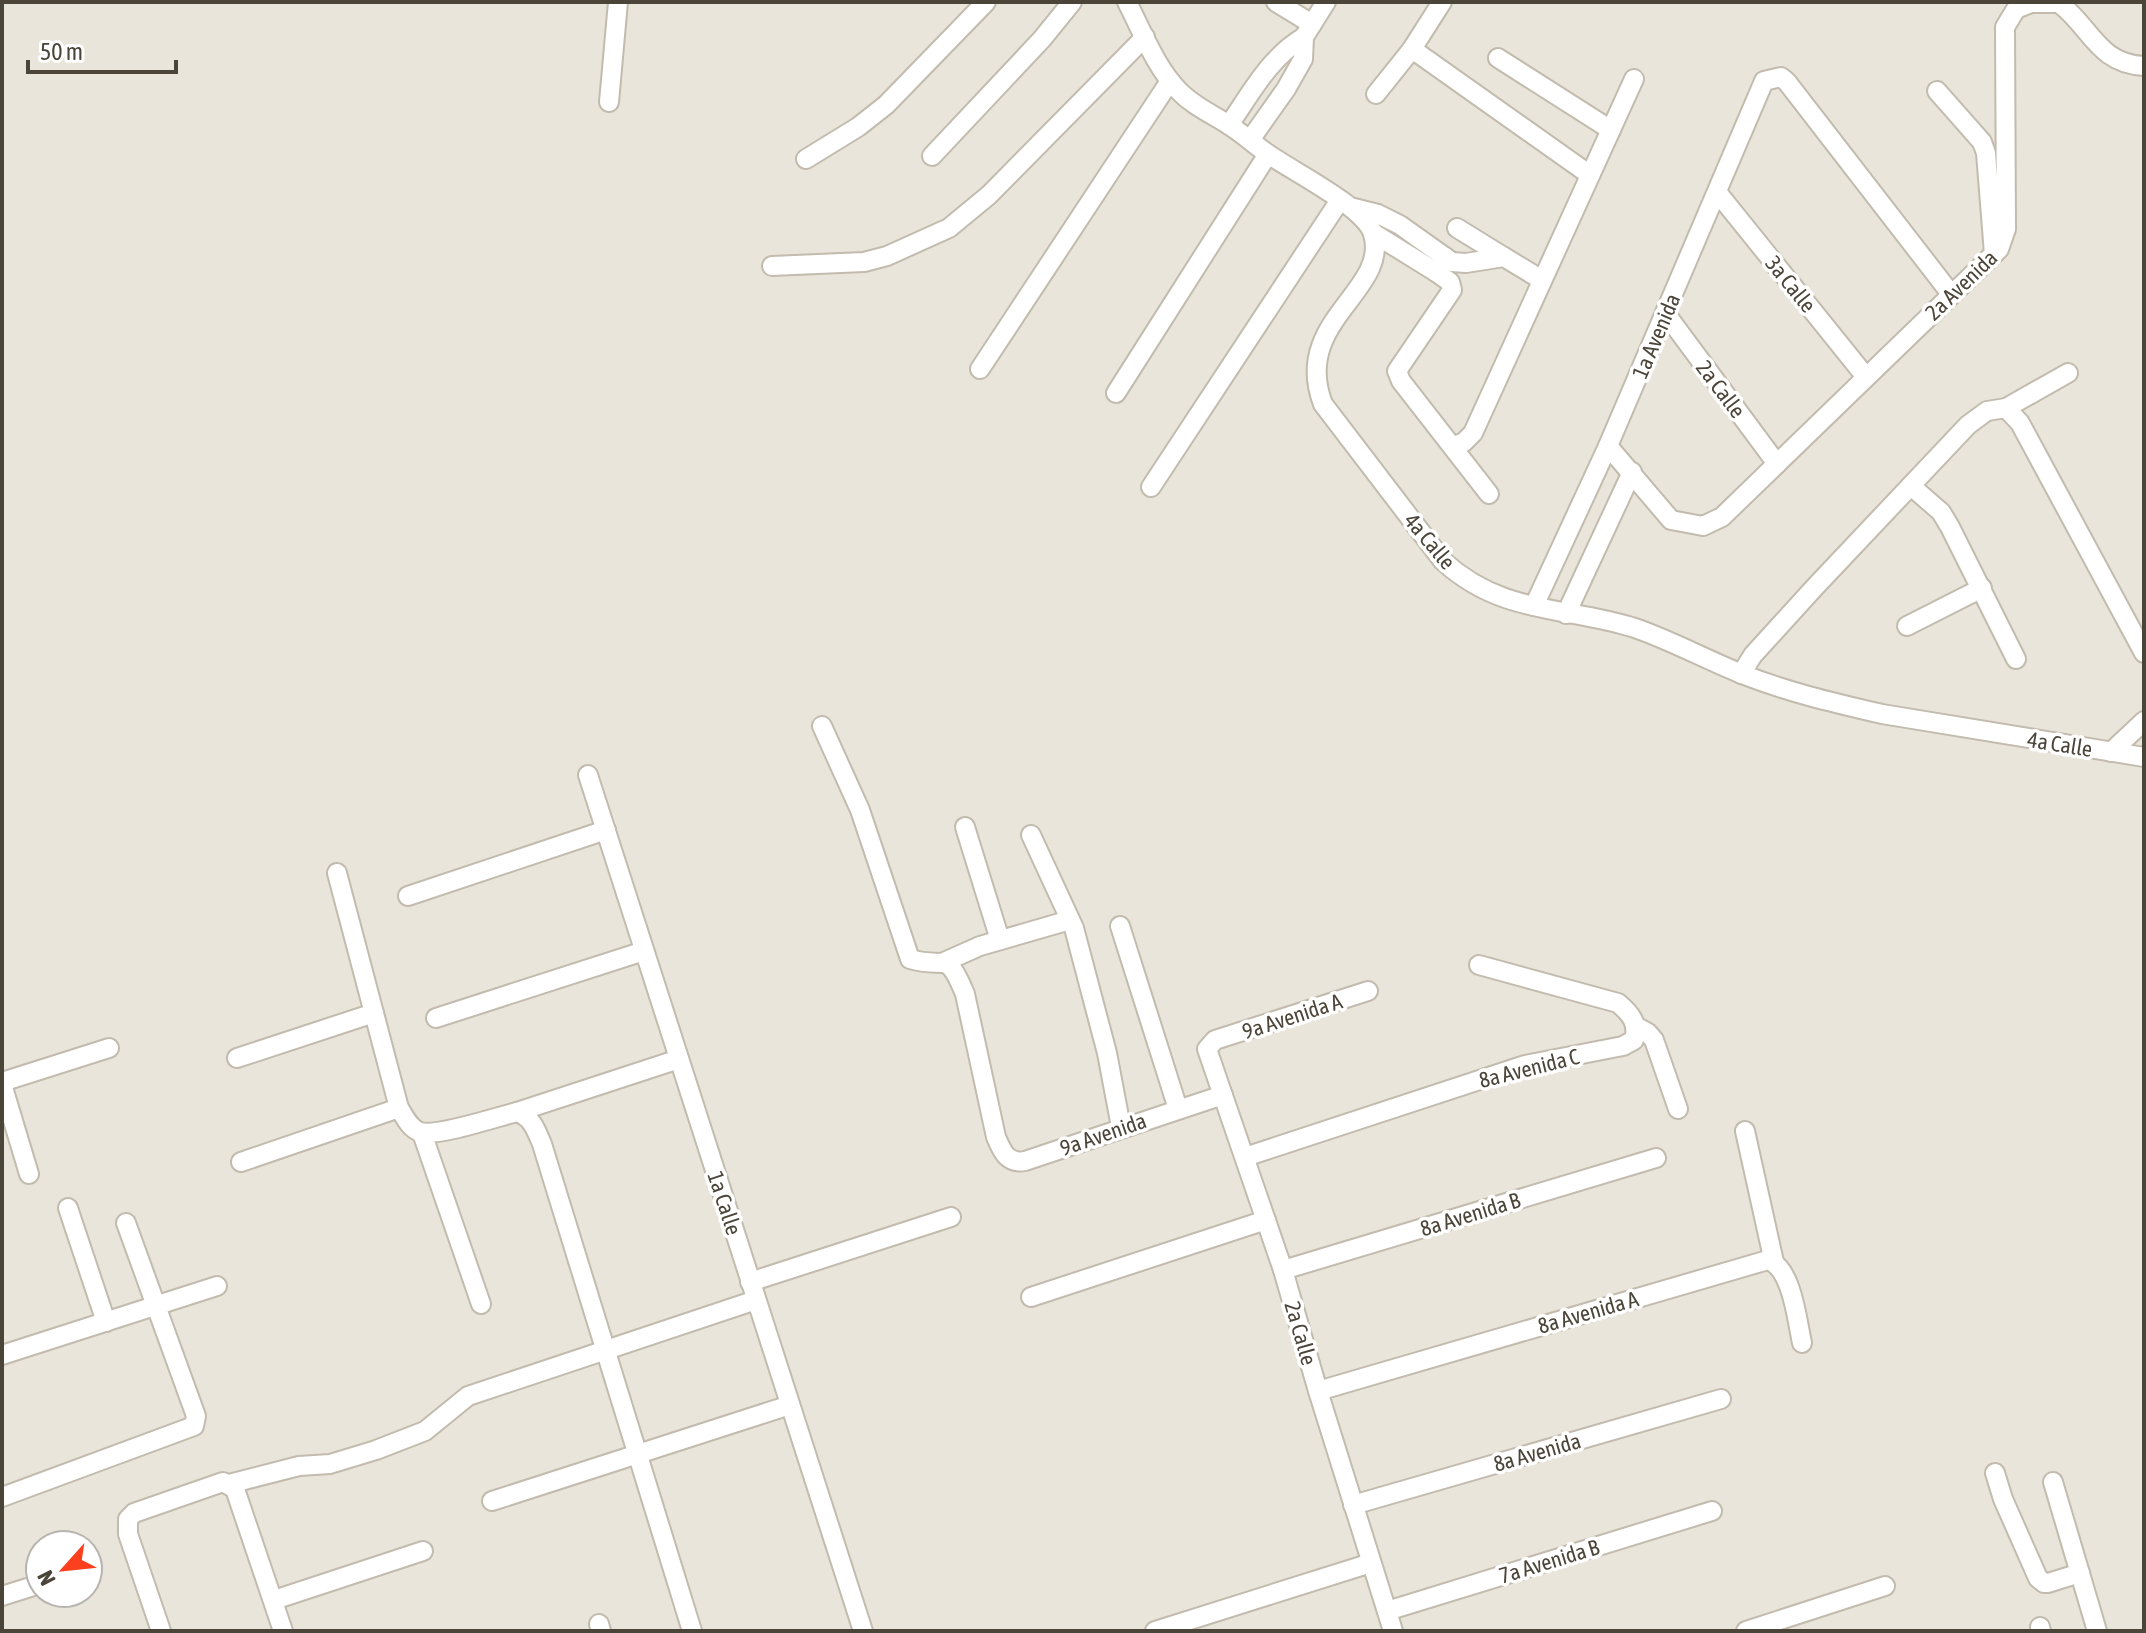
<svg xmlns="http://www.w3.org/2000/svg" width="2146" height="1633" viewBox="0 0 2146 1633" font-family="'Asap Condensed',sans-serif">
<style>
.residential{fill:#eae5da;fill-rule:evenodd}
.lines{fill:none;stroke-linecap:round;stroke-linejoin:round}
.minor-casing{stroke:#c2bbae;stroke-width:22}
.minor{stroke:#fff;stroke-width:18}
.labels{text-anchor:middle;stroke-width:7;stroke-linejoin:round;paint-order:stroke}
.street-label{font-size:22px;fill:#4b4439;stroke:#fff}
</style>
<rect width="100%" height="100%" fill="#f6f3ec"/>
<!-- residential -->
<path class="residential" d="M 2,2 L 2144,2 L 2144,1631 L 2,1631 ZM 40,1545 L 88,1545 L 88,1593 L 40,1593 Z"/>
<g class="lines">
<defs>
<g id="minor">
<path d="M 1127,2 C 1142,31 1156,68 1179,91 C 1193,106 1212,114 1229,125 C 1243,134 1255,145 1268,154 C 1292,171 1365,207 1373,234 C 1390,291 1291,321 1323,404 L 1443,561 C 1502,615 1565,606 1635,628 C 1670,640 1707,660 1742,674 C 1787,692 1835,703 1882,714 L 2144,757"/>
<polyline points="1276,2 1312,24"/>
<polyline points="1412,49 1442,2"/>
<polyline points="1498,58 1611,130"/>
<polyline points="1937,91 1982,142 1986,153 1994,254"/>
<polyline points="1376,94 1412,49 1590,175"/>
<polyline points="609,102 618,2"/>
<path d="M 1229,125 C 1251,93 1270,57 1304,37"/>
<polyline points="1250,140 1286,89 1303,59 1304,37 1326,2"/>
<polyline points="932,156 1042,39 1072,2"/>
<polyline points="806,159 858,127 886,105 986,2"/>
<polyline points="1717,192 1866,377"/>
<polyline points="1354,208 1378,214 1400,225 1452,262 1466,263 1504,257 1542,280"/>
<polyline points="1457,228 1504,257"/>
<polyline points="1373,233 1436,272"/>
<polyline points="1445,257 1436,272 1450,282 1452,290 1397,371 1401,381 1489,494"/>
<polyline points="772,266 864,262 887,256 949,228 989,195 1145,37"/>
<polyline points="1666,314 1777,464"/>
<polyline points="980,369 1170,81"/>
<polyline points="1116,393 1268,154"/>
<polyline points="2006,408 2020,423 2144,653"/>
<path d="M 1608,446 L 1671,520 L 1703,526 L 1722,517 L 1999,249 L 2006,229 L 2005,27 L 2016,9 L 2031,3 L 2059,3 C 2091,27 2098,64 2144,66"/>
<polyline points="1453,447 1464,442 1473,433 1634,79"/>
<polyline points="1911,486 1941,512 1950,527 2016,659"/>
<polyline points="1151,487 1340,200"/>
<polyline points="1534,606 1608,446 1764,81 1781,77 1787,82 1951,294"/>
<polyline points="1566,614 1632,472"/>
<polyline points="1907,626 1982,588"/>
<polyline points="1741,674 1753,655 1814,588 1968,425 1987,411 2006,408 2068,373"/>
<path d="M 822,726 L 860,810 L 910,959 C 947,970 946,948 965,994 L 996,1137 C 1002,1151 1007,1164 1025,1161 L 1223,1095"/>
<polyline points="2111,752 2144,721"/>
<polyline points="588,775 863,1631"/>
<polyline points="965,827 1000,940"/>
<polyline points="1031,835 1074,928 1107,1053 1121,1127"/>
<path d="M 337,873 L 399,1108 C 405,1117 409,1128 420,1132 C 438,1137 496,1117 517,1112 C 532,1117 536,1130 542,1144 L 692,1631"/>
<polyline points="408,896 606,830"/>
<polyline points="1120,926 1178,1109"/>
<polyline points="944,962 980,946 1070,920"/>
<polyline points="1368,991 1215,1040 1207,1049 1283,1270 1318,1391 1393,1631"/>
<polyline points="436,1018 644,951"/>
<polyline points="1637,1027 1648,1033 1654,1040 1678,1109"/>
<polyline points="237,1058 374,1013"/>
<polyline points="2,1082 109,1048"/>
<polyline points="2,1084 29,1174"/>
<polyline points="517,1112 679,1059"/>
<polyline points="1745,1131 1774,1262"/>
<polyline points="422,1133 481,1304"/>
<path d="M 1245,1157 L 1525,1065 L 1623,1046 L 1634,1040 C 1639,1023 1630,1013 1618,1003 L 1479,965"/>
<polyline points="241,1162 399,1108"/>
<polyline points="68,1208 106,1322"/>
<polyline points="1283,1270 1656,1158"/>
<polyline points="750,1282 951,1217"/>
<polyline points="1031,1297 1266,1220"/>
<polyline points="2,1355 217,1286"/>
<path d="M 1318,1391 L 1768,1260 C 1792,1268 1797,1320 1802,1343"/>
<polyline points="1995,1473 2003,1499 2038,1578 2044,1583 2048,1583 2080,1573"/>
<polyline points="2053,1482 2097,1631"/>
<polyline points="229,1484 299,1466 330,1464 376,1450 425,1431 468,1396 756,1300"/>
<polyline points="2,1497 194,1426 196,1416 126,1223"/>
<polyline points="492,1501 790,1405"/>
<polyline points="1353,1505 1721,1399"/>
<polyline points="2,1596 40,1584"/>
<polyline points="274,1600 423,1551"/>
<polyline points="1387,1611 1712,1511"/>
<polyline points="599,1624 601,1631"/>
<polyline points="2040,1627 2041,1631"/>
<polyline points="161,1631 128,1534 128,1519 134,1513 223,1482 235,1489 238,1498 283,1631"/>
<polyline points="1155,1631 1371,1563"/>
<polyline points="1746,1631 1885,1586"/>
</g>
</defs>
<!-- minor casing -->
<use href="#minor" class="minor-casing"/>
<!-- minor -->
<use href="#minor" class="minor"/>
</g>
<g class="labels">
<!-- street labels -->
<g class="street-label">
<text transform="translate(1791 284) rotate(51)" y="8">3a Calle</text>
<text transform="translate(1961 285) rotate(-44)" y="8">2a Avenida</text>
<text transform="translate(1656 336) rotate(-67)" y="8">1a Avenida</text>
<text transform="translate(1721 389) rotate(53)" y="8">2a Calle</text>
<text transform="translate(1430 541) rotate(50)" y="8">4a Calle</text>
<text transform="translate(2060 744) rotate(9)" y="8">4a Calle</text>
<text transform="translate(1292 1016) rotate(-18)" y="8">9a Avenida A</text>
<text transform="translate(1529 1068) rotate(-14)" y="8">8a Avenida C</text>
<text transform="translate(1103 1134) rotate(-19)" y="8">9a Avenida</text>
<text transform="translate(725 1203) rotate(72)" y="8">1a Calle</text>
<text transform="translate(1470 1214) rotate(-17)" y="8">8a Avenida B</text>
<text transform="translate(1588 1312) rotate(-16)" y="8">8a Avenida A</text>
<text transform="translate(1301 1333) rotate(74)" y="8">2a Calle</text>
<text transform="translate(1537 1452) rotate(-16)" y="8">8a Avenida</text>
<text transform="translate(1549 1561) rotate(-17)" y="8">7a Avenida B</text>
</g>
</g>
<!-- border -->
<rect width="2146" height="1633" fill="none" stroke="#4b4439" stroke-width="8"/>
<!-- north arrow -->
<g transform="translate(64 1569) rotate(243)"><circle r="38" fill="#ffffff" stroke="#b7b4b0" stroke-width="2"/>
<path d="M0-6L14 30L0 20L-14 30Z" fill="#fc3f1d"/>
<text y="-12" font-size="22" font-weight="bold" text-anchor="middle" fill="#4b4439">N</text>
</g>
<!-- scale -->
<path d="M28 60v12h148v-12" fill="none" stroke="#4b4439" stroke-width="4"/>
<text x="40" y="60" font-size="24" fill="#4b4439" stroke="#ffffff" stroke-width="6" paint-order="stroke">50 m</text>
</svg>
